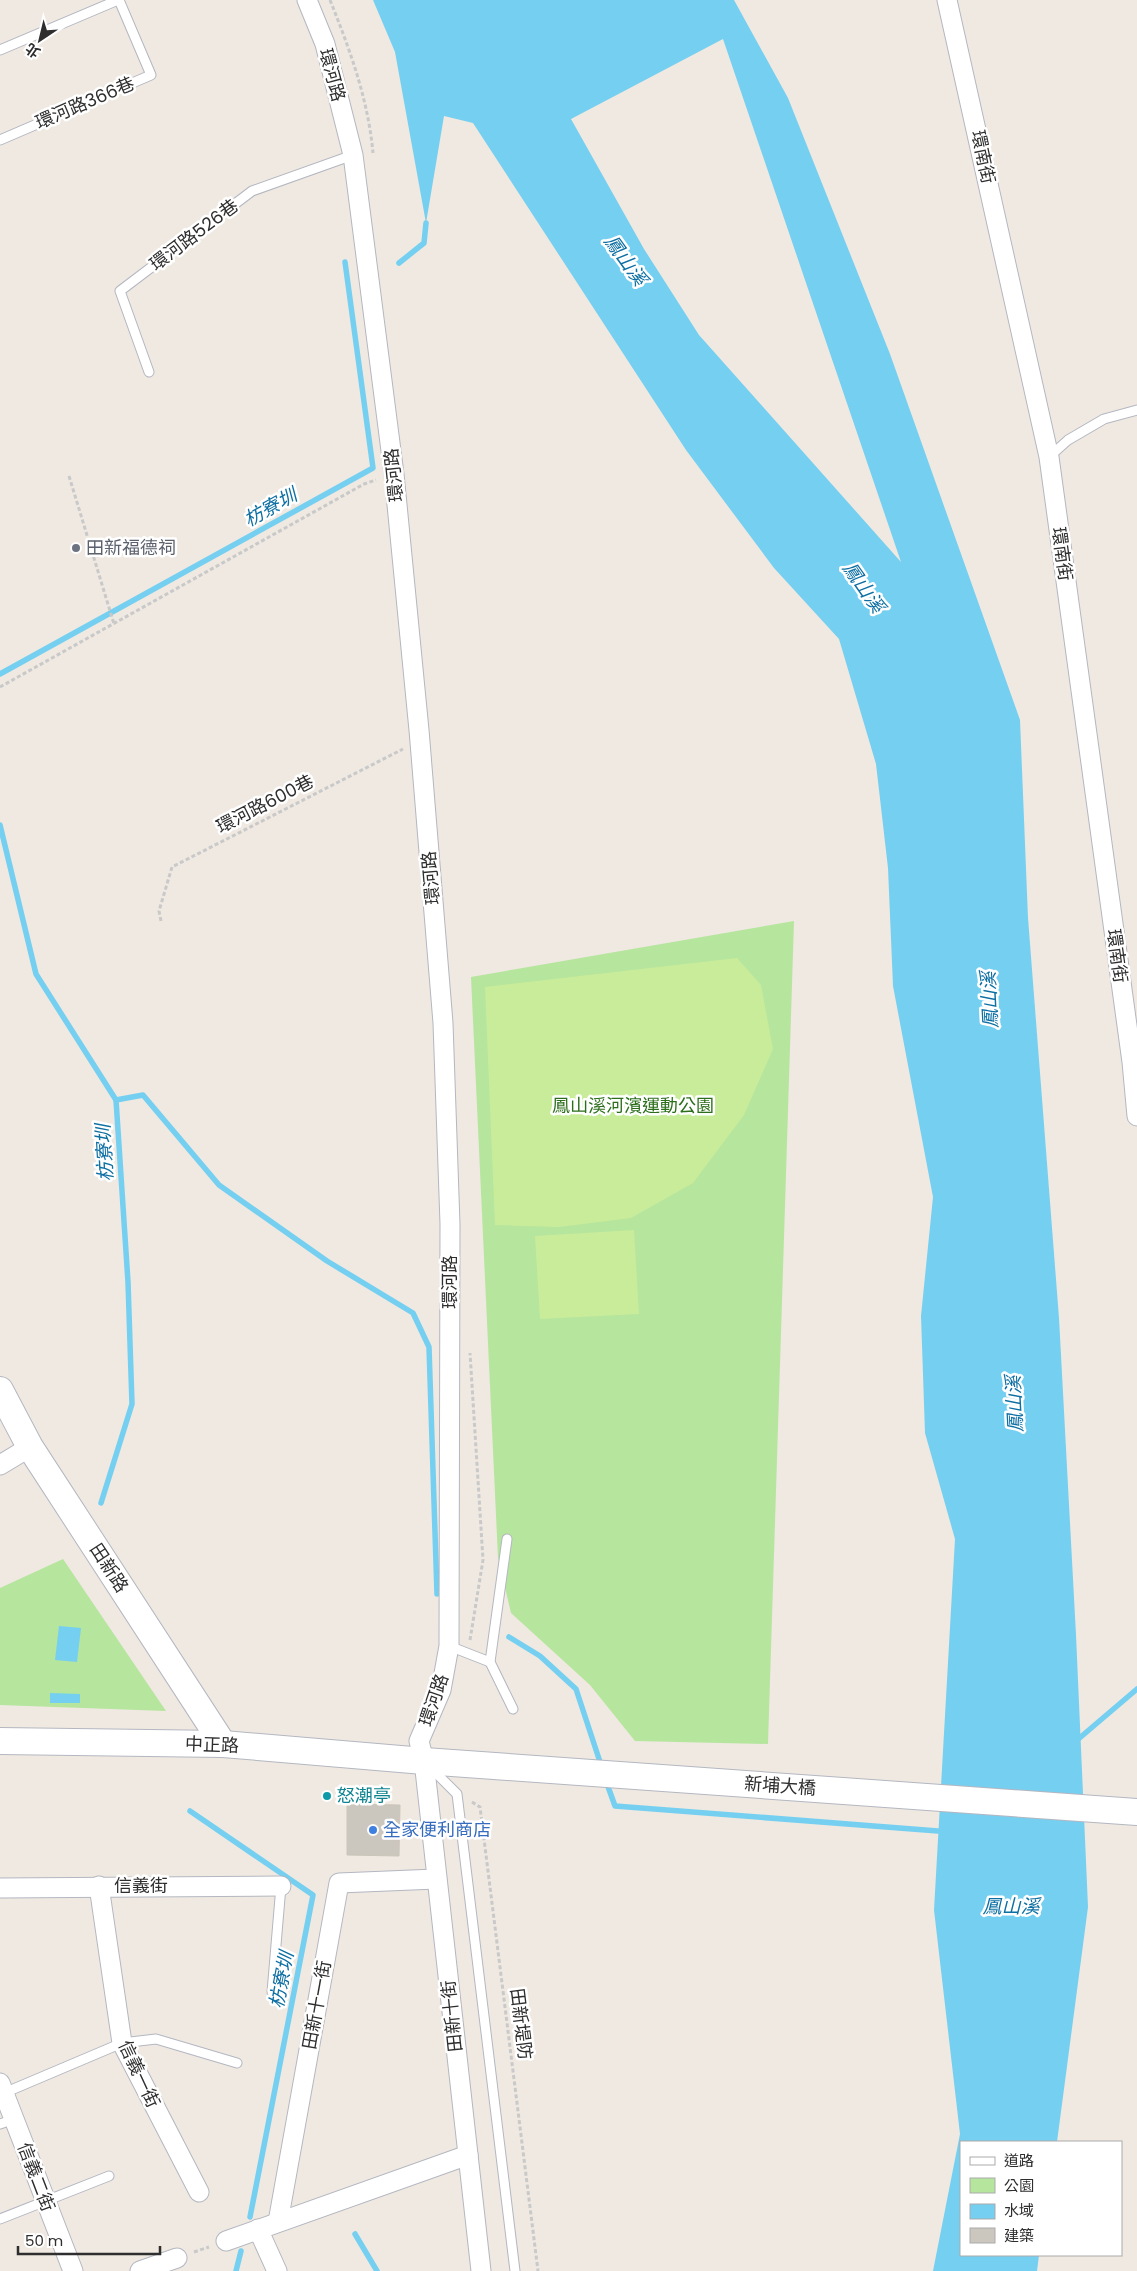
<svg xmlns="http://www.w3.org/2000/svg" width="1137" height="2271" viewBox="0 0 1137 2271" font-family="Poppins,'Noto Sans TC',sans-serif">
<style>
.green{fill:#b6e59e}
.pitch{fill:#c9ec9a}
.water{fill:#75cff0;fill-rule:evenodd}
.lines{fill:none;stroke-linecap:round;stroke-linejoin:round}
.stream{stroke:#75cff0;stroke-width:5.5}
.building{fill:#cbc7bf;stroke:#cbc5ba}
.lane-casing{stroke:#b4b7c1;stroke-width:11}
.street-casing{stroke:#b4b7c1;stroke-width:21}
.secondary-casing{stroke:#b4b7c1;stroke-width:28}
.path{stroke:#c9c9c9;stroke-width:3;stroke-dasharray:4 2.5;stroke-linecap:butt}
.lane{stroke:#fff;stroke-width:9}
.street{stroke:#fff;stroke-width:19}
.secondary{stroke:#fff;stroke-width:26}
.worship-dot{fill:#6b7280;stroke:#fff;stroke-width:2}
.culture-dot{fill:#0f9aa8;stroke:#fff;stroke-width:2}
.shop-dot{fill:#3f7fe0;stroke:#fff;stroke-width:2}
.labels{text-anchor:middle;stroke-width:5;stroke-linejoin:round;paint-order:stroke}
.street-label{font-size:18px;fill:#2e2e2e;stroke:#fff}
.worship-label{font-size:18px;fill:#5b616d;stroke:#fff;text-anchor:start}
.park-label{font-size:18px;fill:#2c6e1b;stroke:#fff}
.culture-label{font-size:18px;fill:#0d838f;stroke:#fff;text-anchor:start}
.shop-label{font-size:18px;fill:#366cbe;stroke:#fff;text-anchor:start}
.water-label{font-size:19px;font-style:italic;fill:#0d6fa3;stroke:#fff}
</style>
<rect width="100%" height="100%" fill="#efe9e1"/>
<!-- green -->
<g class="green">
<polygon points="794,921 768,1744 635,1741 590,1685 511,1613 498,1558 471,977"/>
<polygon points="63,1559 166,1711 0,1705 0,1588"/>
</g>
<!-- pitch -->
<g class="pitch">
<polygon points="737,958 761,985 773,1049 744,1115 693,1183 631,1218 559,1227 495,1225 485,987"/>
<polygon points="634,1230 639,1314 540,1319 535,1236"/>
</g>
<!-- water -->
<g class="water">
<path d="M 373,0 L 734,0 L 788,98 L 890,354 L 1020,720 L 1028,918 L 1059,1318 L 1076,1635 L 1088,1907 L 1057,2142 L 961,2142 L 961,2255 L 1039,2255 L 1037,2271 L 933,2271 L 960,2134 L 934,1910 L 955,1539 L 925,1433 L 921,1316 L 933,1197 L 893,986 L 888,868 L 876,764 L 839,639 L 774,568 L 686,450 L 473,123 L 444,116 L 426,223 L 395,52 ZM 723,39 L 901,562 L 699,335 L 644,249 L 571,119 Z"/>
<polygon points="59,1626 81,1628 77,1662 55,1660"/>
<polygon points="50,1693 80,1694 80,1703 50,1703"/>
</g>
<g class="lines">
<!-- stream -->
<g class="stream">
<polyline points="399,263 424,243 426,223"/>
<polyline points="0,674 373,468 345,262"/>
<polyline points="0,825 36,974 116,1100 128,1282 132,1404 101,1503"/>
<polyline points="116,1100 143,1095 219,1185 327,1261 413,1313 429,1347 437,1594"/>
<polyline points="509,1637 540,1656 576,1689 602,1768"/>
<polyline points="1076,1741 1137,1689"/>
<polyline points="606,1781 615,1806 938,1831"/>
<polyline points="190,1811 313,1895 250,2217"/>
<polyline points="355,2234 377,2271"/>
<polyline points="236,2271 241,2251"/>
</g>
</g>
<!-- building -->
<polygon class="building" points="347,1804 400,1805 399,1856 347,1855"/>
<g class="lines">
<defs>
<g id="lane">
<polyline points="0,50 118,0"/>
<polyline points="0,140 151,75 119,0"/>
<polyline points="149,372 120,291 252,191 353,155"/>
<polyline points="1049,457 1068,440 1104,419 1137,410"/>
<polyline points="507,1539 490,1662 513,1709"/>
<polyline points="449,1646 490,1662"/>
<polyline points="431,1768 457,1794 515,2271"/>
<polyline points="272,1992 281,1886"/>
<polyline points="4,2093 122,2043 156,2039 237,2063"/>
<polyline points="0,2124 14,2119"/>
<polyline points="0,2219 109,2176"/>
</g>
<g id="street">
<polyline points="307,0 325,44 353,155 394,474 419,730 443,1023 450,1224 449,1646 441,1690 419,1741 424,1761 481,2271"/>
<polyline points="947,0 1049,457 1132,1062 1137,1116"/>
<polyline points="0,1465 30,1447"/>
<polyline points="99,1886 122,2043 199,2192"/>
<polyline points="0,1888 281,1886"/>
<polyline points="0,2083 73,2271"/>
<polyline points="278,2222 339,1883 436,1879"/>
<polyline points="258,2229 277,2271"/>
<polyline points="226,2241 468,2155"/>
<polyline points="140,2271 177,2258"/>
</g>
<g id="secondary">
<polyline points="0,1390 30,1447 223,1744"/>
<polyline points="0,1741 223,1744 424,1761 1137,1812"/>
</g>
</defs>
<!-- lane casing -->
<use href="#lane" class="lane-casing"/>
<!-- street casing -->
<use href="#street" class="street-casing"/>
<!-- secondary casing -->
<use href="#secondary" class="secondary-casing"/>
<!-- path -->
<g class="path">
<path d="M 330,0 C 350,50 368,99 373,153"/>
<polyline points="69,476 114,624"/>
<polyline points="0,687 364,484 376,480"/>
<polyline points="161,921 159,911 172,867 403,749"/>
<polyline points="470,1640 483,1560 470,1353"/>
<polyline points="472,1802 480,1807 538,2271"/>
<polyline points="194,2252 209,2247"/>
</g>
<!-- lane -->
<use href="#lane" class="lane"/>
<!-- street -->
<use href="#street" class="street"/>
<!-- secondary -->
<use href="#secondary" class="secondary"/>
</g>
<!-- markers -->
<circle class="worship-dot" cx="76" cy="548" r="5"/>
<circle class="culture-dot" cx="327" cy="1796" r="5"/>
<circle class="shop-dot" cx="373" cy="1830" r="5"/>
<g class="labels">
<!-- street labels -->
<g class="street-label">
<text transform="translate(332 75) rotate(75)" y="6">環河路</text>
<text transform="translate(85 103) rotate(-23)" y="6">環河路366巷</text>
<text transform="translate(983 157) rotate(78)" y="6">環南街</text>
<text transform="translate(194 235) rotate(-37)" y="6">環河路526巷</text>
<text transform="translate(394 475) rotate(-96)" y="6">環河路</text>
<text transform="translate(1062 554) rotate(82)" y="6">環南街</text>
<text transform="translate(265 804) rotate(-27)" y="6">環河路600巷</text>
<text transform="translate(431 878) rotate(-95)" y="6">環河路</text>
<text transform="translate(1117 956) rotate(82)" y="6">環南街</text>
<text transform="translate(450 1282) rotate(-90)" y="6">環河路</text>
<text transform="translate(109 1568) rotate(57)" y="6">田新路</text>
<text transform="translate(434 1700) rotate(-71)" y="6">環河路</text>
<text transform="translate(212 1745) rotate(2)" y="6">中正路</text>
<text transform="translate(780 1786) rotate(4)" y="6">新埔大橋</text>
<text x="141" y="1892">信義街</text>
<text transform="translate(317 2005) rotate(-80)" y="6">田新十一街</text>
<text transform="translate(452 2016) rotate(-96)" y="6">田新十街</text>
<text transform="translate(521 2024) rotate(83)" y="6">田新堤防</text>
<text transform="translate(139 2074) rotate(65)" y="6">信義一街</text>
<text transform="translate(36 2177) rotate(69)" y="6">信義二街</text>
</g>
<!-- worship labels -->
<g class="worship-label">
<text x="86" y="554">田新福德祠</text>
</g>
<!-- park labels -->
<g class="park-label">
<text x="633" y="1112">鳳山溪河濱運動公園</text>
</g>
<!-- culture labels -->
<g class="culture-label">
<text x="337" y="1802">怒潮亭</text>
</g>
<!-- shop labels -->
<g class="shop-label">
<text x="383" y="1836">全家便利商店</text>
</g>
<!-- water labels -->
<g class="water-label">
<text transform="translate(626 260) rotate(54)" y="7">鳳山溪</text>
<text transform="translate(270 507) rotate(-29)" y="7">枋寮圳</text>
<text transform="translate(864 587) rotate(55)" y="7">鳳山溪</text>
<text transform="translate(989 1000) rotate(-93)" y="7">鳳山溪</text>
<text transform="translate(104 1153) rotate(-93)" y="7">枋寮圳</text>
<text transform="translate(1014 1404) rotate(-93)" y="7">鳳山溪</text>
<text x="1011" y="1913">鳳山溪</text>
<text transform="translate(281 1980) rotate(-79)" y="7">枋寮圳</text>
</g>
</g>
<!-- legend -->
<rect x="960" y="2141" width="162" height="115" fill="#ffffff" stroke="#ababab"/>
<rect x="970" y="2157" width="25" height="8" fill="#ffffff" stroke="#ababab"/>
<text x="1004" y="2166" font-size="15" fill="#2e2e2e">道路</text>
<rect x="970" y="2178" width="25" height="15" fill="#b6e59e" stroke="#ababab"/>
<text x="1004" y="2191" font-size="15" fill="#2e2e2e">公園</text>
<rect x="970" y="2204" width="25" height="15" fill="#75cff0" stroke="#ababab"/>
<text x="1004" y="2216" font-size="15" fill="#2e2e2e">水域</text>
<rect x="970" y="2228" width="25" height="15" fill="#cbc7bf" stroke="#ababab"/>
<text x="1004" y="2241" font-size="15" fill="#2e2e2e">建築</text>
<!-- north arrow -->
<g transform="translate(40 40) rotate(215)" stroke="#ffffff" stroke-width="4" paint-order="stroke">
<path d="M0-4L9 19L0 12L-9 19Z" fill="#2e2e2e"/>
<text y="-8" font-size="14" font-weight="bold" text-anchor="middle" fill="#2e2e2e">北</text>
</g>
<!-- scale -->
<path d="M18 2246v8h142v-8" fill="none" stroke="#2e2e2e" stroke-width="2.5"/>
<text x="25" y="2246" font-size="15" fill="#2e2e2e" stroke="#ffffff" stroke-width="4" paint-order="stroke">50 m</text>
</svg>
